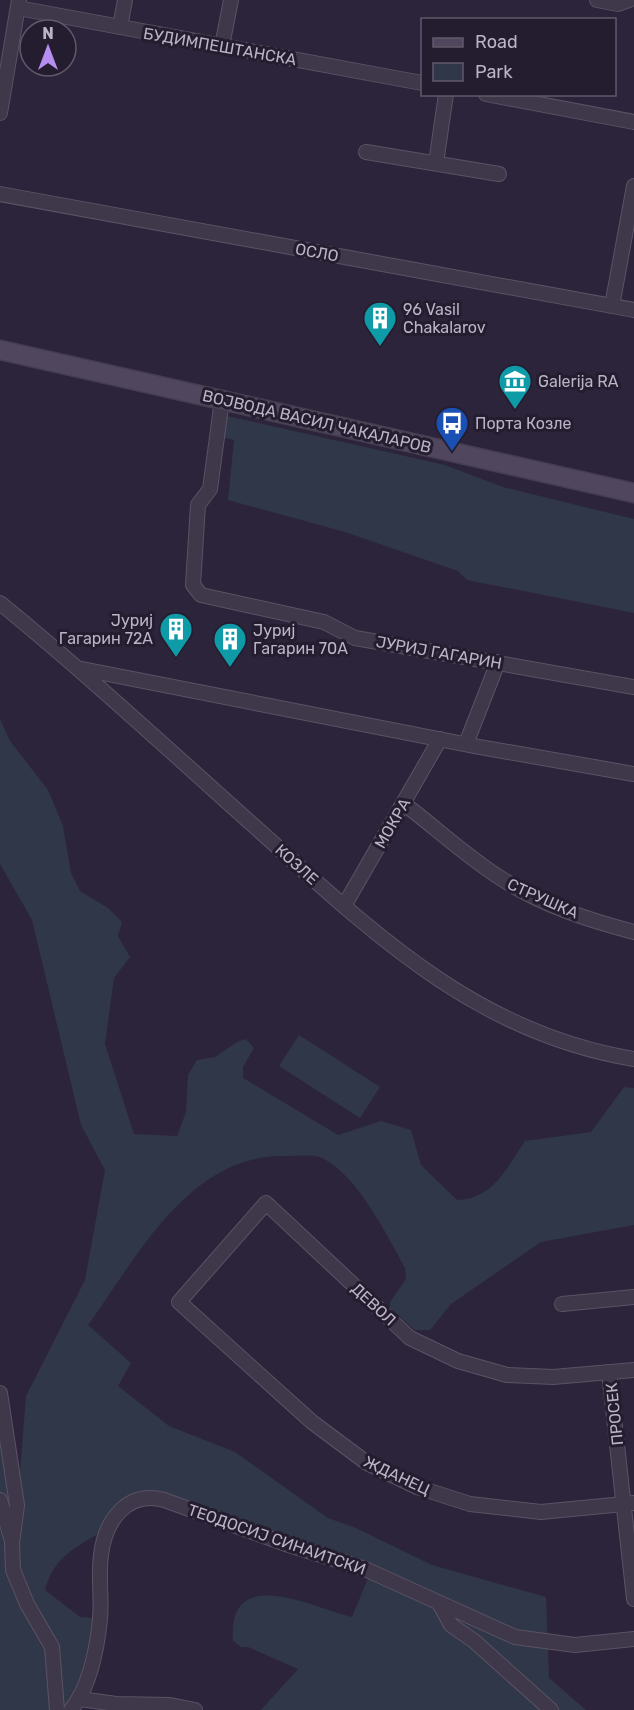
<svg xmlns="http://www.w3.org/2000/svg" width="634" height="1710" viewBox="0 0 634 1710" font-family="Rubik,sans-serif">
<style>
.green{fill:#303748}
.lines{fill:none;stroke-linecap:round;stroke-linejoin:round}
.street-casing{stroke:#5a5365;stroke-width:16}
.secondary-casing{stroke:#453e50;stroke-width:21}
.street{stroke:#3f384a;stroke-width:14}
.secondary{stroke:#50465d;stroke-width:18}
.labels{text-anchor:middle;stroke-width:6;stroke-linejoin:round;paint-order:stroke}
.street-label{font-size:16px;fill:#bbb3c6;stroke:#241d2f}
.poi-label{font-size:16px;fill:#bbb3c6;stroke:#241d2f;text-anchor:start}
</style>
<rect width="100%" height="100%" fill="#2c243a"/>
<!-- green -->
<g class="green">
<polygon points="227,416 445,465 503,487 634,519 634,613 467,580 458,571 345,532 228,500 234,440 222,437"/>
<path d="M 0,719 L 10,741 L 48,790 L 63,826 L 71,873 L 80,891 L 108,908 L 122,922 L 118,936 L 130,957 L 114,978 L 105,1044 L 134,1134 L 177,1136 L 186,1112 L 188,1075 L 197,1060 L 215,1057 L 237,1042 L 246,1039 L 254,1048 L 243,1067 L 243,1078 L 338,1135 L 381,1121 L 411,1130 L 421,1165 L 457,1200 C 493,1199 506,1169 525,1141 L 591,1132 L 624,1087 L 634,1088 L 634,1225 L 541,1242 L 451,1304 L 430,1330 L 415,1330 L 390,1308 L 390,1302 L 406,1279 L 405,1268 C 386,1234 359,1178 324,1159 C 316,1154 298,1156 288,1156 C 190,1152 138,1256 88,1325 L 131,1363 L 118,1386 L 169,1426 L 235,1452 L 328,1518 L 356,1528 L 432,1565 L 546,1597 L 549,1678 L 586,1710 L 261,1710 L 298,1669 L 248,1647 L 241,1647 L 233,1641 C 227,1562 313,1608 352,1617 L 371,1571 L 150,1496 C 137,1506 123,1518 109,1527 C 80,1546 55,1553 45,1590 L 80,1617 L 94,1618 L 97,1642 L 71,1710 L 0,1710 L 0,1532 L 7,1522 L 0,1500 L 0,1393 L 16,1482 L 20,1471 L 26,1396 L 85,1280 L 105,1170 L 81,1125 L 32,920 L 0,864 Z"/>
<polygon points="299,1035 380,1087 360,1118 279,1066"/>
</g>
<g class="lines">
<defs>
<g id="street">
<polyline points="597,0 618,4 629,0"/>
<polyline points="18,8 422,83"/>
<polyline points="120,27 125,0"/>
<polyline points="222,46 231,0"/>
<polyline points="486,94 634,122"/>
<polyline points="0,113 19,0"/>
<polyline points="366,152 499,174"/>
<polyline points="436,163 446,94"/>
<polyline points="0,194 634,310"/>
<polyline points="612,306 634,186"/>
<polyline points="222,400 210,489 198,505 193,585 201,595 324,622 355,638 634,687"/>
<path d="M 0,603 C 87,674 169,750 253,825 C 369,929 474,1033 634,1059"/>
<polyline points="82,669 474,746 634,774"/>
<polyline points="466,744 498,662"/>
<path d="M 403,803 C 436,828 467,857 502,879 C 542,905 588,920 634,932"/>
<polyline points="344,906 440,739"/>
<polyline points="562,1304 634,1297"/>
<polyline points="634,1370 553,1377 507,1375 458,1361 410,1338 266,1203 179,1302 312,1422 367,1463 417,1487 470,1504 541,1512 634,1503"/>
<polyline points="609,1372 634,1599"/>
<polyline points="0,1393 17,1505 12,1543 13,1570 27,1604 52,1647 57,1710"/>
<polyline points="0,1500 11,1538"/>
<polyline points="439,1603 451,1625 474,1641 551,1710"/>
<polyline points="80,1699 116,1704 170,1705 195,1710"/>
<path d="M 71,1710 C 90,1686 97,1650 100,1619 C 102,1598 98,1576 101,1555 C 105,1521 127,1490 164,1500 L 283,1543 L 365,1569 L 515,1637 L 575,1645 L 634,1639"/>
</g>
<polyline id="secondary" points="0,350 634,493"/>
</defs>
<!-- street casing -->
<use href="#street" class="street-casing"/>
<!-- secondary casing -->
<use href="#secondary" class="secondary-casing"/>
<!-- street -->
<use href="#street" class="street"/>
<!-- secondary -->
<use href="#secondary" class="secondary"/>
</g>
<!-- icons -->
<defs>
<symbol id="building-pin" viewBox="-11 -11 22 30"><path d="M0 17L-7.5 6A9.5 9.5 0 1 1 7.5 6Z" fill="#0f9aa8" stroke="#241d2f"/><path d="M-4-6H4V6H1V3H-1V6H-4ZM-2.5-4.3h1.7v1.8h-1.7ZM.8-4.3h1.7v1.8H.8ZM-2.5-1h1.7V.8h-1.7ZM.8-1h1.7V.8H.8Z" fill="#fff"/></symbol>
<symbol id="museum-pin" viewBox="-11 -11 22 30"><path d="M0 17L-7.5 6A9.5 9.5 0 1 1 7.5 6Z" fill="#0f9aa8" stroke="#241d2f"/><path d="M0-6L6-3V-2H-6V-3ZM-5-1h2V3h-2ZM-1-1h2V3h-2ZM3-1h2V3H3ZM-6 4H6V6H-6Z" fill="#fff"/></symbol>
<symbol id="bus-pin" viewBox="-11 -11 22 30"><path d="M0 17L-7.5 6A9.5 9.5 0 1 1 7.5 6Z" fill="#1a4fb4" stroke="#241d2f"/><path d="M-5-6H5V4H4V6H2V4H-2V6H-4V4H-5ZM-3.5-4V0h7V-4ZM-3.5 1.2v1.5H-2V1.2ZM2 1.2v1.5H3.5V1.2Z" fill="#fff"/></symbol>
</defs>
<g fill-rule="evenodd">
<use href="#building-pin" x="361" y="299" width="38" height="52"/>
<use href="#museum-pin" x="496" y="362" width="38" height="52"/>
<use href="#bus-pin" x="433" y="404" width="38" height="52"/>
<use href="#building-pin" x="157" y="610" width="38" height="52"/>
<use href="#building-pin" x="211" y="620" width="38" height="52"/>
</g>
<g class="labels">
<!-- street labels -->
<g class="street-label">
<text transform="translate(220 46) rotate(10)" y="6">БУДИМПЕШТАНСКА</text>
<text transform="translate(317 252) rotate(10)" y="6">ОСЛО</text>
<text transform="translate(317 421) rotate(13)" y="6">ВОЈВОДА ВАСИЛ ЧАКАЛАРОВ</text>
<text transform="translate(439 652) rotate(10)" y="6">ЈУРИЈ ГАГАРИН</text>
<text transform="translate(392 823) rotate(-60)" y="6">МОКРА</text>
<text transform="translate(297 864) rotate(42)" y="6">КОЗЛЕ</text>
<text transform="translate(543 898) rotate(24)" y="6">СТРУШКА</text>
<text transform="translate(374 1304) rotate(43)" y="6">ДЕВОЛ</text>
<text transform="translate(614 1414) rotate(-96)" y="6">ПРОСЕК</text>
<text transform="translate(397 1475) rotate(25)" y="6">ЖДАНЕЦ</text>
<text transform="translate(277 1539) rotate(19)" y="6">ТЕОДОСИЈ СИНАИТСКИ</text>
</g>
<!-- poi labels -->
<g class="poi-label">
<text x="403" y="315">96 Vasil<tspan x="403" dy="18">Chakalarov</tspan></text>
<text x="538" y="387">Galerija RA</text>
<text x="475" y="429">Порта Козле</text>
<text x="153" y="626" text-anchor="end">Јуриј<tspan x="153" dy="18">Гагарин 72А</tspan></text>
<text x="253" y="636">Јуриј<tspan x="253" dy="18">Гагарин 70А</tspan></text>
</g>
</g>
<!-- legend -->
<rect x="421" y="18" width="195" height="78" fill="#241d2f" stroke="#60596b" stroke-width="1.5"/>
<rect x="433" y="38" width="30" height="9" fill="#50465d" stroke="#60596b" stroke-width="1.5"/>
<text x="475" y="48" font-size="18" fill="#bbb3c6">Road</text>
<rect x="433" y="63" width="30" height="18" fill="#303748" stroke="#60596b" stroke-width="1.5"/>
<text x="475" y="78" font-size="18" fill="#bbb3c6">Park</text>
<!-- north arrow -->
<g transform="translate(48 48)"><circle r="28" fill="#241d2f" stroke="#60596b" stroke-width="1.5"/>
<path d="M0-4.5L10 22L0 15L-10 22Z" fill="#b68df1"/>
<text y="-9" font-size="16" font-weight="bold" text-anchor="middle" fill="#bbb3c6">N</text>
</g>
</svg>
